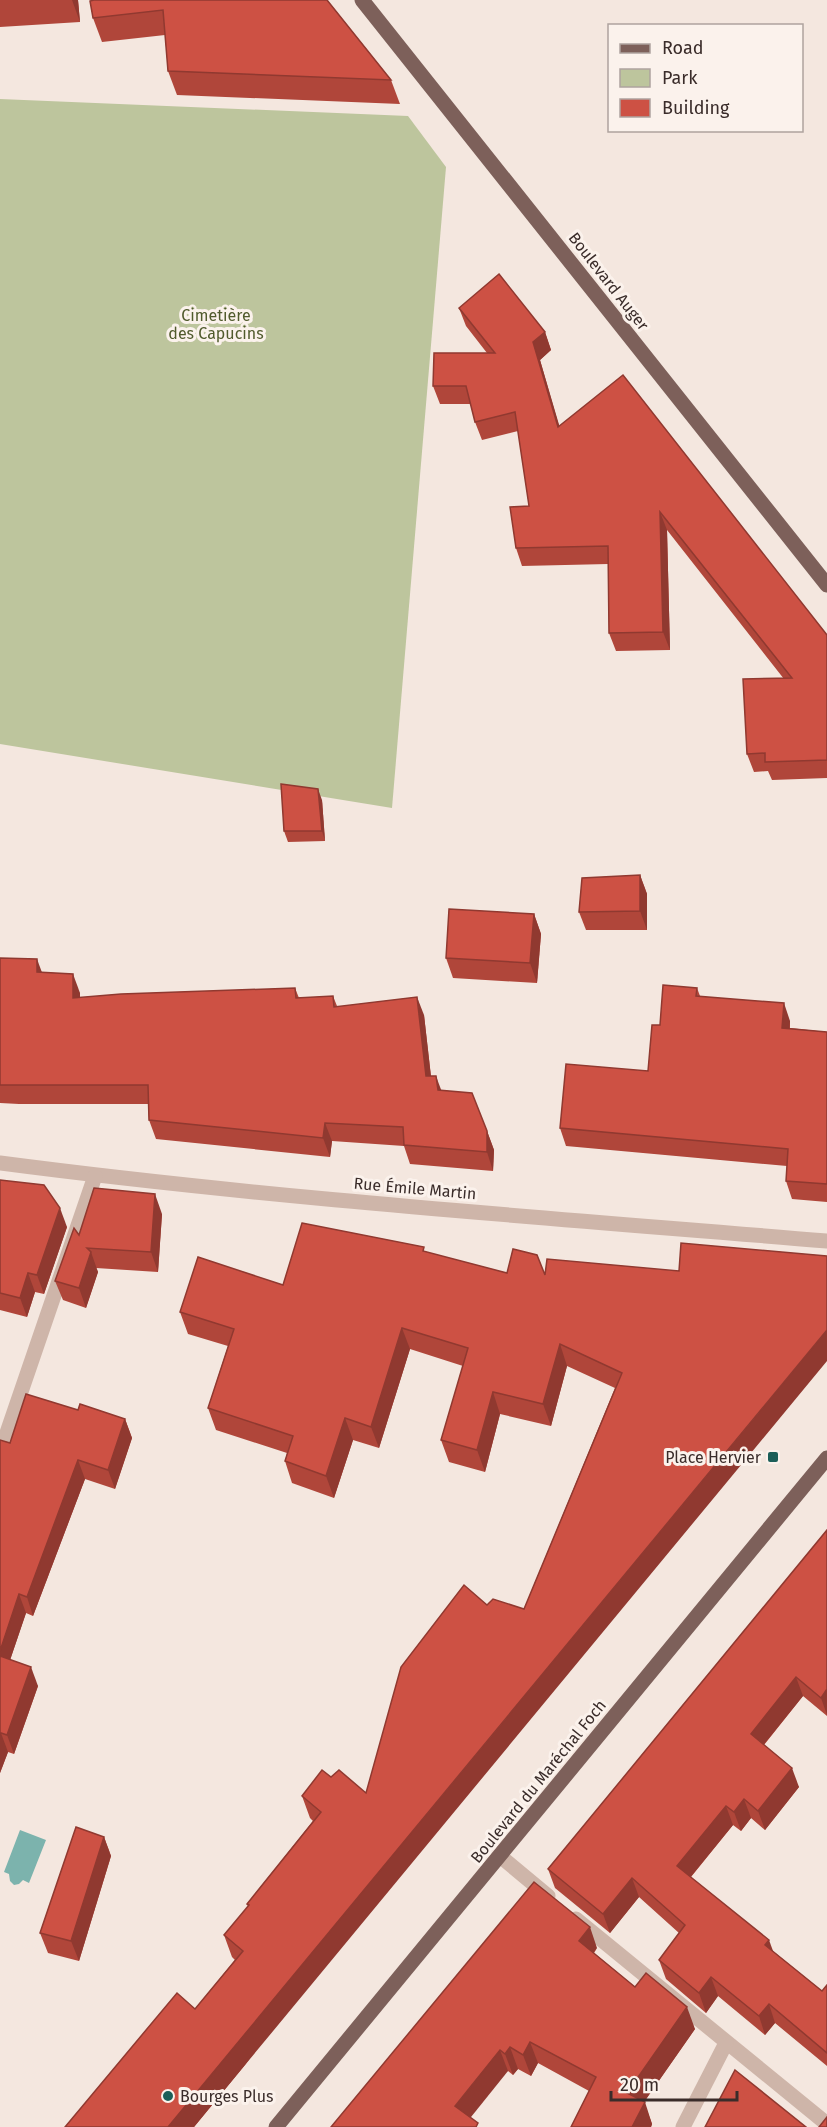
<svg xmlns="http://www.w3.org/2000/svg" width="827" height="2127" viewBox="0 0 827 2127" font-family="'Fira Sans',sans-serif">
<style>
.green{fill:#bdc59d}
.water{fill:#7cb3ad}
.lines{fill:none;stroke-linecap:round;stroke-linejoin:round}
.minor{stroke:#ceb5a9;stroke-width:15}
.major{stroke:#7d605a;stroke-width:15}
.wall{fill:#b0463a}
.shaded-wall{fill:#903930}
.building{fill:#cd5144;stroke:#903930;stroke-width:1.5}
.poi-dot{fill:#1c5f59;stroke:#fbf2ec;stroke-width:2}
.labels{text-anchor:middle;stroke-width:6;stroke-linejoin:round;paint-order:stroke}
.street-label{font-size:16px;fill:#3a2c2a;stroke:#fbf2ec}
.park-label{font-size:16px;fill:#505a2c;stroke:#fbf2ec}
.poi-label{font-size:16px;fill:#3a2c2a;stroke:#fbf2ec;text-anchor:end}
</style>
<rect width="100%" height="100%" fill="#f4e7df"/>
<!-- green -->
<polygon class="green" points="0,99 408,116 446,167 392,808 0,744"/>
<!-- water -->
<polygon class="water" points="20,1830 46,1840 29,1883 23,1880 19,1884 14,1885 10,1881 9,1874 4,1872"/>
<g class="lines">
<!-- minor -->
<g class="minor">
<path d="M 0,1163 C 275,1199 551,1218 827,1241"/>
<polyline points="0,1453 95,1176"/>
<polyline points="500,1856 548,1896"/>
<polyline points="576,1919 827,2124"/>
<polyline points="683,2127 726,2043"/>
</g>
<!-- major -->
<g class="major">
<polyline points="362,0 827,585"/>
<polyline points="276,2127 827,1458"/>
</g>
</g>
<!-- wall -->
<g class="wall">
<polygon points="0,0 78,0 80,22 0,27"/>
<polygon points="327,0 391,80 400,104 177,95 168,71 165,35 102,42 93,18 90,1"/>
<polygon points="459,308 545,332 551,350 540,360 559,426 827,635 827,778 772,780 768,771 754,772 747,754 784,679 667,530 670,650 616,651 609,633 608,564 522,566 516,548 529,506 518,431 482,440 475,422 471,404 440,404 433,386 487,353 466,326"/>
<polygon points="322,800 325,841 288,842 284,831"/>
<polygon points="640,875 647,894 647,930 586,930 579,912"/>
<polygon points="534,914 541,934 537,983 453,978 446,958"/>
<polygon points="0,958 42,972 80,993 80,998 295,988 299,998 333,996 337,1006 424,1015 431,1076 441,1090 487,1131 494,1150 493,1171 410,1164 404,1146 332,1141 330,1157 156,1139 149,1120 148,1104 19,1104 0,1103"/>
<polygon points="697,988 700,996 790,1021 790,1028 827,1032 827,1202 792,1199 786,1181 787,1166 566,1146 560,1128 648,1071 660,1025"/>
<polygon points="0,1180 67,1227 44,1294 35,1292 27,1317 0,1310"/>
<polygon points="162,1214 158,1272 96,1268 98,1272 86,1308 63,1300 55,1281 79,1235"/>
<polygon points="426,1252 507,1273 545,1275 679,1271 827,1256 245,2065 194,2127 65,2127 195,2009 235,1960 232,1957 224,1935 248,1907 247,1904 313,1821 310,1818 302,1796 331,1777 366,1793 487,1605 524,1609 615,1388 567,1366 551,1426 500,1414 485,1472 449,1462 441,1440 463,1366 410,1349 379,1448 353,1440 334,1498 292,1483 285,1461 287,1453 216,1430 208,1408 228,1346 188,1334 180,1312 283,1285"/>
<polygon points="78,1410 125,1419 132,1438 115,1489 85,1479 33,1616 26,1613 10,1660 38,1686 14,1754 8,1752 0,1773 0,1440 10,1443"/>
<polygon points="827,1530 827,1716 803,1696 764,1745 799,1787 765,1830 751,1818 741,1831 733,1825 691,1877 774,1952 822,1991 827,1985 827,2066 775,2023 765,2035 718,1996 706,2013 666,1979 659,1960 679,1933 639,1897 610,1933 555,1888 548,1869"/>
<polygon points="104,1837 111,1856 79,1961 48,1953 40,1933"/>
<polygon points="597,1948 594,1953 635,1987 695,2029 644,2102 652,2124 651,2127 571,2127 589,2091 538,2063 531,2076 518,2069 513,2075 508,2071 331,2127"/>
</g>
<!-- shaded-wall -->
<g class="shaded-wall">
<polygon points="72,0 78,0 80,22"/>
<polygon points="545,332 551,350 540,360 565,445 558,427 533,342"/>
<polygon points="660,512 667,530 670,650 663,632"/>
<polygon points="318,789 322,800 325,841 322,831"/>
<polygon points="640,875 647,894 647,930 640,911"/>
<polygon points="534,914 541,934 537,983 530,963"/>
<polygon points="37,959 44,978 37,972"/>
<polygon points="73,974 80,993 80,1017 73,998"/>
<polygon points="417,997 424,1015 433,1095 426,1076"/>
<polygon points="784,1003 790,1021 788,1046 782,1028"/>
<polygon points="436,1076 443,1095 438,1090"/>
<polygon points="325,1123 332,1141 330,1157 323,1138"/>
<polygon points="487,1131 494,1150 493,1171 487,1152"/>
<polygon points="155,1194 162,1214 158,1272 151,1252"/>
<polygon points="60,1208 67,1227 44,1294 37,1275"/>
<polygon points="91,1252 98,1272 86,1308 79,1288"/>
<polygon points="28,1273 35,1292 27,1317 20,1298"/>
<polygon points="402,1328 410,1349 379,1448 371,1427"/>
<polygon points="827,1330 827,1361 245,2065 194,2127 168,2127"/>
<polygon points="560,1344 567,1366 551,1426 543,1404"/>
<polygon points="493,1392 500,1414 485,1472 477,1450"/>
<polygon points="345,1418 353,1440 334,1498 326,1476"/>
<polygon points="125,1419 132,1438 115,1489 108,1470"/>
<polygon points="78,1460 85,1479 33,1616 27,1597"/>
<polygon points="19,1594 26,1613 5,1675 0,1660 0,1651"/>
<polygon points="31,1667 38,1686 14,1754 7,1735"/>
<polygon points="796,1677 803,1696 757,1753 751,1734"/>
<polygon points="827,1689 827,1715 821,1698"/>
<polygon points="1,1733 8,1752 0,1773 0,1735"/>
<polygon points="792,1768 799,1787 765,1830 758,1811"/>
<polygon points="744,1799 751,1818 741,1831 734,1812"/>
<polygon points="726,1806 733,1825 684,1885 677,1866"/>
<polygon points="104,1837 111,1856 79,1961 71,1941"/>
<polygon points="632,1878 639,1897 610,1933 603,1914"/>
<polygon points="590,1927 597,1948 586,1962 579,1941"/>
<polygon points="769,1940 776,1959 765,1945"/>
<polygon points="711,1977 718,1996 706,2013 699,1993"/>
<polygon points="769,2004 775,2023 765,2035 759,2016"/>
<polygon points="687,2007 695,2029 635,2115 627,2093"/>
<polygon points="530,2042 538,2063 531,2076 523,2055"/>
<polygon points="510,2047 518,2069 513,2075 505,2054"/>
<polygon points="500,2050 508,2071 463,2127 455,2106"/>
<polygon points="645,2102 652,2124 651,2127 632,2127"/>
</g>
<!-- building -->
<g class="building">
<polygon points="94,0 327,0 391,80 168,71 163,10 93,18 90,1"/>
<polygon points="499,274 545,332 533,342 558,427 623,375 827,635 827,760 765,762 765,753 747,754 743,679 792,678 660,512 663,632 609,633 608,546 516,548 510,507 529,506 515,412 475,422 466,386 433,386 434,353 495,353 459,308"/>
<polygon points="281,784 318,789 322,831 284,831"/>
<polygon points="640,875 640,911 579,912 582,878"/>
<polygon points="449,909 534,914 530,963 446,958"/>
<polygon points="0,958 37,959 37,972 73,974 73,998 121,994 295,988 296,998 333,996 334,1007 417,997 426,1076 436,1076 438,1090 472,1093 487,1131 487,1152 404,1145 403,1127 325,1123 323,1138 149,1120 148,1085 0,1085"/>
<polygon points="663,985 697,988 696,996 784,1003 782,1028 827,1032 827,1184 786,1181 788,1149 560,1128 566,1064 648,1071 652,1025 660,1025"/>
<polygon points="0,1180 44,1185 60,1208 37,1275 28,1273 20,1298 0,1293"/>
<polygon points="94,1188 155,1194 151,1252 87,1248 91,1252 79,1288 55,1281 74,1228 79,1235"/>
<polygon points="302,1223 424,1247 423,1251 507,1273 513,1249 537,1255 545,1275 547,1259 679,1271 681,1243 827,1256 827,1330 168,2127 65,2127 177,1993 195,2009 243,1951 224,1935 249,1905 247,1904 321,1812 302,1796 322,1770 331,1777 339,1770 366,1793 401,1667 464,1585 487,1605 493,1599 524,1609 622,1373 560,1344 543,1404 493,1392 477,1450 441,1440 468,1348 402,1328 371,1427 345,1418 326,1476 285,1461 293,1436 208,1408 234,1329 180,1312 198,1257 283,1285"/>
<polygon points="26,1394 78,1410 80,1404 125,1419 108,1470 78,1460 27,1597 19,1594 0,1651 0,1440 10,1443"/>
<polygon points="827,1530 827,1689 821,1698 796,1677 751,1734 792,1768 758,1811 744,1799 734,1812 726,1806 677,1866 769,1940 765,1945 822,1991 827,1985 827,2053 769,2004 759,2016 711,1977 699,1993 659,1960 685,1925 632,1878 603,1914 548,1869"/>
<polygon points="0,1656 31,1667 7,1735 1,1733 0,1735"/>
<polygon points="76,1827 104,1837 71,1941 40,1933"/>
<polygon points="534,1882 590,1927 579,1941 635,1987 646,1973 687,2007 627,2093 645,2102 632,2127 571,2127 596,2077 530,2042 523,2055 510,2047 505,2054 500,2050 455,2106 478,2123 476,2127 331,2127"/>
<polygon points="735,2070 806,2127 705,2127"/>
<polygon points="827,2117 827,2127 819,2127"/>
</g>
<!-- markers -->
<g class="poi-dot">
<rect x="767" y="1451" width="12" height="12" rx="3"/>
<circle cx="168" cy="2096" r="6"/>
</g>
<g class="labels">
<!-- street labels -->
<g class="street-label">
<text transform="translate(609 281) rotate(52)" y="6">Boulevard Auger</text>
<text transform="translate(415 1188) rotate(5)" y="6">Rue Émile Martin</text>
<text transform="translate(538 1781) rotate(-51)" y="6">Boulevard du Maréchal Foch</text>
</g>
<!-- park labels -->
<g class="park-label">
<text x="216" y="321">Cimetière<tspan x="216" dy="18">des Capucins</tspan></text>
</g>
<!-- poi labels -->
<g class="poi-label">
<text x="761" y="1463">Place Hervier</text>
<text x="180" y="2102" text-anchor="start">Bourges Plus</text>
</g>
</g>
<!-- legend -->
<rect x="608" y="24" width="195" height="108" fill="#fbf2ec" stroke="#aea39e" stroke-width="1.5"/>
<rect x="620" y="44" width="30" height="9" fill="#7d605a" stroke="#aea39e" stroke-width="1.5"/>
<text x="662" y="54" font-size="18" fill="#3a2c2a">Road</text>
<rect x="620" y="69" width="30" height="18" fill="#bdc59d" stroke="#aea39e" stroke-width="1.5"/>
<text x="662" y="84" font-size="18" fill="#3a2c2a">Park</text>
<rect x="620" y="99" width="30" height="18" fill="#cd5144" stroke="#aea39e" stroke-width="1.5"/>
<text x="662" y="114" font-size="18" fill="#3a2c2a">Building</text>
<!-- scale -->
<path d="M611 2091v9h126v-9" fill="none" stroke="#3a2c2a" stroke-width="3"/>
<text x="620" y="2091" font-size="18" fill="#3a2c2a" stroke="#fbf2ec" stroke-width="4.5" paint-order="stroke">20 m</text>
</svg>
